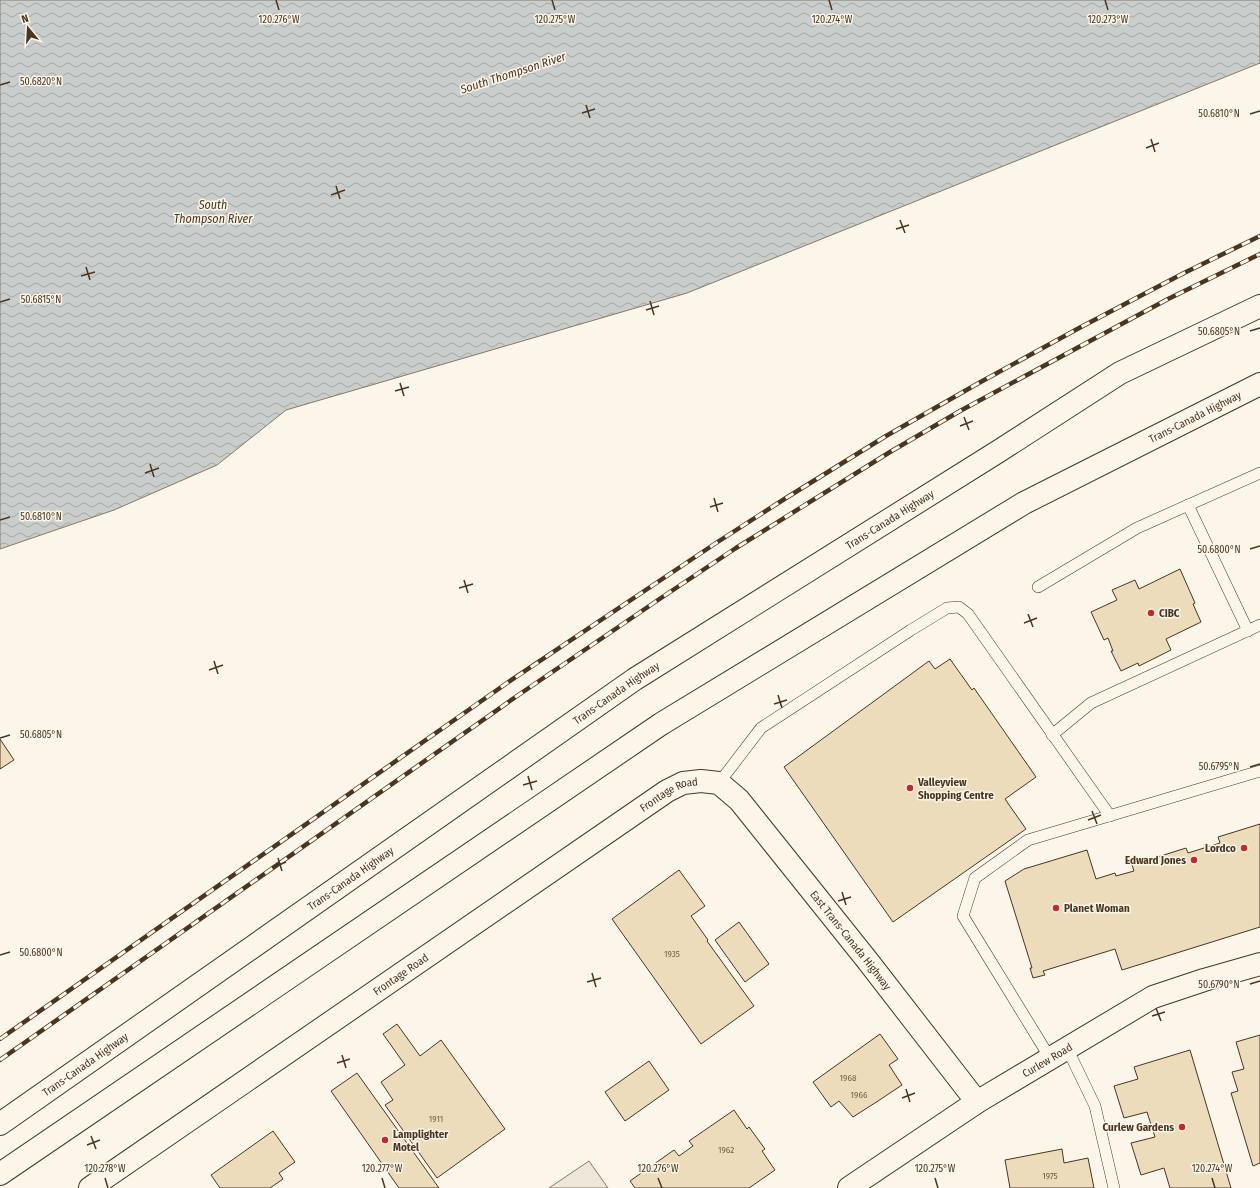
<svg xmlns="http://www.w3.org/2000/svg" width="1260" height="1188" viewBox="0 0 1260 1188" font-family="'Fira Sans Condensed',sans-serif">
<style>
.parking{fill:#ede7d9;stroke:#887966}
.water{fill:url(#water-waves);stroke:#887966}
.building{fill:#ecdcbc;stroke:#4a3520}
.lines{fill:none;stroke-linecap:round;stroke-linejoin:round}
.lane-casing{stroke:#4a3520;stroke-width:12}
.street-casing{stroke:#4a3520;stroke-width:24}
.highway-casing{stroke:#4a3520;stroke-width:24}
.lane{stroke:#fbf6e9;stroke-width:11}
.street{stroke:#fbf6e9;stroke-width:22}
.highway{stroke:#fbf6e9;stroke-width:22}
.rail-casing{stroke:#4a3520;stroke-width:4.5}
.rail{stroke:#fbf6e9;stroke-width:3;stroke-dasharray:9;stroke-linecap:butt}
.ticks{fill:none;stroke:#4a3520;stroke-width:1.5}
.poi-dot{fill:#c62828;stroke:#fbf6e9;stroke-width:1.5}
.labels{text-anchor:middle;stroke-width:3;stroke-linejoin:round;paint-order:stroke}
.number-label{font-size:9px;fill:#725f47}
.street-label{font-size:11px;fill:#4a3520;stroke:#fbf6e9}
.poi-label{font-size:11px;font-weight:bold;fill:#4a3520;stroke:#fbf6e9;text-anchor:start}
.water-label{font-size:12px;font-style:italic;fill:#4a3520;stroke:#fbf6e9}
.ticks-label{font-size:10px;text-anchor:middle;fill:#4a3520;stroke:#fbf6e9;stroke-width:3;stroke-linejoin:round;paint-order:stroke}
</style>
<defs>
<pattern id="water-waves" width="16" height="10" patternUnits="userSpaceOnUse"><rect width="16" height="10" fill="#c9cecd"/><path d="M0 5q4-4 8 0t8 0" fill="none" stroke="#a5a8a6"/></pattern>
</defs>
<rect width="100%" height="100%" fill="#fbf6e9"/>
<!-- parking -->
<polygon class="parking" points="589,1161 608,1188 549,1188"/>
<!-- water -->
<polygon class="water" points="0,0 1260,0 1260,63 687,293 286,410 217,465 114,510 0,549"/>
<!-- building -->
<g class="building">
<polygon points="1180,569 1195,603 1193,604 1201,622 1166,639 1171,650 1139,666 1138,663 1121,671 1111,651 1113,651 1108,638 1104,640 1091,612 1117,600 1112,590 1135,580 1139,589"/>
<polygon points="950,659 972,690 974,688 1036,777 1005,799 1026,829 893,922 784,767 929,661 935,669"/>
<polygon points="0,739 14,760 0,769"/>
<polygon points="1260,824 1260,927 1122,970 1115,949 1043,971 1045,975 1033,978 1030,968 1032,968 1005,881 1024,869 1087,850 1096,879 1115,873 1116,876 1134,871 1132,865 1186,848 1188,853 1220,843 1218,837"/>
<polygon points="679,870 705,906 691,916 708,940 707,941 754,1006 701,1044 612,919"/>
<polygon points="739,922 769,964 745,982 715,940"/>
<polygon points="397,1024 420,1056 441,1040 505,1129 437,1178 385,1105 393,1100 381,1082 405,1065 383,1034"/>
<polygon points="880,1034 898,1059 889,1065 902,1085 878,1101 853,1117 839,1101 831,1107 813,1082"/>
<polygon points="1260,1035 1260,1163 1253,1166 1231,1093 1238,1091 1232,1072 1244,1069 1236,1042"/>
<polygon points="1190,1050 1231,1188 1170,1188 1164,1168 1141,1175 1131,1143 1155,1137 1147,1112 1124,1118 1114,1086 1138,1079 1134,1067"/>
<polygon points="649,1061 669,1090 625,1121 605,1092"/>
<polygon points="357,1073 439,1188 399,1188 331,1091"/>
<polygon points="734,1110 747,1129 749,1127 765,1149 762,1151 775,1170 749,1188 635,1188 630,1181 674,1150 679,1156 693,1146 689,1141"/>
<polygon points="273,1131 295,1162 279,1173 283,1179 270,1188 220,1188 211,1175"/>
<polygon points="1062,1149 1064,1163 1088,1158 1094,1188 1010,1188 1005,1160"/>
</g>
<g class="lines">
<defs>
<g id="lane">
<polyline points="1188,505 1248,631"/>
<polyline points="1038,587 1137,528 1260,473"/>
<polyline points="1052,735 1091,703 1260,625"/>
<polyline points="719,783 761,728 911,630 947,608 959,607 968,614 1110,816"/>
<polyline points="1067,1048 1095,1106 1114,1188"/>
<polyline points="1050,1058 963,916 975,878 1028,840 1260,771"/>
</g>
<g id="street">
<path id="s1" d="M 90,1188 L 667,791 L 683,783 L 701,781 L 719,783 L 739,800 L 867,960 L 977,1102"/>
<path id="s2" d="M 849,1188 L 977,1102 L 1153,997 L 1204,980 L 1260,964"/>
</g>
<g id="highway">
<path id="s3" d="M 0,1124 L 635,679 L 999,451 L 1120,373 L 1260,306"/>
<path id="s4" d="M 0,1174 L 661,724 L 1024,503 L 1260,384"/>
</g>
</defs>
<!-- lane casing -->
<use href="#lane" class="lane-casing"/>
<!-- street casing -->
<use href="#street" class="street-casing"/>
<!-- highway casing -->
<use href="#highway" class="highway-casing"/>
<!-- lane -->
<use href="#lane" class="lane"/>
<!-- street -->
<use href="#street" class="street"/>
<!-- highway -->
<use href="#highway" class="highway"/>
<defs>
<g id="rail">
<polyline points="0,1039 507,683 716,543 786,498 886,436 977,384 1081,327 1184,273 1260,236"/>
<polyline points="0,1060 517,696 661,598 736,548 890,452 960,411 1168,299 1260,254"/>
</g>
</defs>
<!-- rail casing -->
<use href="#rail" class="rail-casing"/>
<!-- rail -->
<use href="#rail" class="rail"/>
</g>
<!-- ticks -->
<path class="ticks" d="M 276,0 L 279,10M 552,0 L 555,10M 829,0 L 832,10M 1105,0 L 1108,10M 0,85 L 10,82M 586,105 L 590,118M 582,113 L 595,109M 1250,114 L 1260,111M 1151,139 L 1155,152M 1146,148 L 1159,143M 336,186 L 340,199M 331,195 L 345,190M 900,220 L 905,233M 896,229 L 909,225M 86,267 L 90,280M 81,276 L 95,272M 650,301 L 654,315M 0,302 L 10,299M 646,310 L 659,306M 1250,331 L 1260,328M 400,383 L 404,396M 395,391 L 409,387M 964,417 L 969,430M 960,426 L 973,421M 150,464 L 154,477M 145,473 L 159,468M 714,498 L 718,512M 710,507 L 723,503M 0,520 L 10,517M 1250,549 L 1260,546M 464,580 L 468,593M 459,588 L 473,584M 1028,614 L 1033,627M 1024,623 L 1037,618M 214,661 L 218,674M 209,670 L 223,665M 778,695 L 782,708M 774,704 L 787,700M 0,738 L 10,735M 1250,767 L 1260,764M 528,776 L 532,790M 523,785 L 537,781M 1092,811 L 1097,824M 1088,820 L 1101,815M 278,858 L 282,871M 273,867 L 286,862M 842,892 L 846,905M 838,901 L 851,897M 0,955 L 10,952M 592,973 L 596,987M 587,982 L 601,978M 1250,984 L 1260,981M 1156,1008 L 1161,1021M 1152,1016 L 1165,1012M 342,1055 L 346,1068M 337,1063 L 350,1059M 906,1089 L 910,1102M 902,1098 L 915,1093M 91,1136 L 96,1149M 87,1145 L 100,1140M 105,1178 L 108,1188M 382,1178 L 385,1188M 658,1178 L 662,1188M 935,1178 L 938,1188M 1212,1178 L 1215,1188"/>
<!-- markers -->
<g class="poi-dot">
<circle cx="1151" cy="613" r="4"/>
<circle cx="910" cy="788" r="4"/>
<circle cx="1244" cy="848" r="4"/>
<circle cx="1194" cy="860" r="4"/>
<circle cx="1056" cy="908" r="4"/>
<circle cx="1182" cy="1127" r="4"/>
<circle cx="385" cy="1140" r="4"/>
</g>
<g class="labels">
<!-- number labels -->
<g class="number-label">
<text x="672" y="957">1935</text>
<text x="848" y="1081">1968</text>
<text x="859" y="1098">1966</text>
<text x="436" y="1122">1911</text>
<text x="726" y="1153">1962</text>
<text x="1050" y="1179">1975</text>
</g>
<!-- street labels -->
<g class="street-label">
<text dy="4" stroke="none"><textPath href="#s4" startOffset="1416">Trans-Canada Highway</textPath></text>
<text dy="4" stroke="none"><textPath href="#s3" startOffset="1076">Trans-Canada Highway</textPath></text>
<text dy="4" stroke="none"><textPath href="#s3" startOffset="752">Trans-Canada Highway</textPath></text>
<text dy="4" stroke="none"><textPath href="#s1" startOffset="701">Frontage Road</textPath></text>
<text dy="4" stroke="none"><textPath href="#s3" startOffset="428">Trans-Canada Highway</textPath></text>
<text dy="4" stroke="none"><textPath href="#s1" startOffset="960">East Trans-Canada Highway</textPath></text>
<text dy="4" stroke="none"><textPath href="#s1" startOffset="377">Frontage Road</textPath></text>
<text dy="4" stroke="none"><textPath href="#s2" startOffset="236">Curlew Road</textPath></text>
<text dy="4" stroke="none"><textPath href="#s3" startOffset="104">Trans-Canada Highway</textPath></text>
</g>
<!-- poi labels -->
<g class="poi-label">
<text x="1159" y="617">CIBC</text>
<text x="918" y="786">Valleyview<tspan x="918" dy="13">Shopping Centre</tspan></text>
<text x="1236" y="852" text-anchor="end">Lordco</text>
<text x="1186" y="864" text-anchor="end">Edward Jones</text>
<text x="1064" y="912">Planet Woman</text>
<text x="1174" y="1131" text-anchor="end">Curlew Gardens</text>
<text x="393" y="1138">Lamplighter<tspan x="393" dy="13">Motel</tspan></text>
</g>
<!-- water labels -->
<g class="water-label">
<text transform="translate(513 73) rotate(-18)" y="4">South Thompson River</text>
<text x="213" y="209">South<tspan x="213" dy="14">Thompson River</tspan></text>
</g>
</g>
<g class="ticks-label">
<text x="279" y="23">120.276°W</text>
<text x="555" y="23">120.275°W</text>
<text x="832" y="23">120.274°W</text>
<text x="1108" y="23">120.273°W</text>
<text x="41" y="85">50.6820°N</text>
<text x="1219" y="117">50.6810°N</text>
<text x="41" y="303">50.6815°N</text>
<text x="1219" y="335">50.6805°N</text>
<text x="41" y="520">50.6810°N</text>
<text x="1219" y="553">50.6800°N</text>
<text x="41" y="738">50.6805°N</text>
<text x="1219" y="770">50.6795°N</text>
<text x="41" y="956">50.6800°N</text>
<text x="1219" y="988">50.6790°N</text>
<text x="105" y="1172">120.278°W</text>
<text x="382" y="1172">120.277°W</text>
<text x="658" y="1172">120.276°W</text>
<text x="935" y="1172">120.275°W</text>
<text x="1212" y="1172">120.274°W</text>
</g>
<!-- north arrow -->
<g transform="translate(28 28) rotate(342)" stroke="#fbf6e9" stroke-width="3" paint-order="stroke">
<path d="M0-3L7 15L0 10L-7 15Z" fill="#4a3520"/>
<text y="-6" font-size="11" font-weight="bold" text-anchor="middle" fill="#4a3520">N</text>
</g>
</svg>
